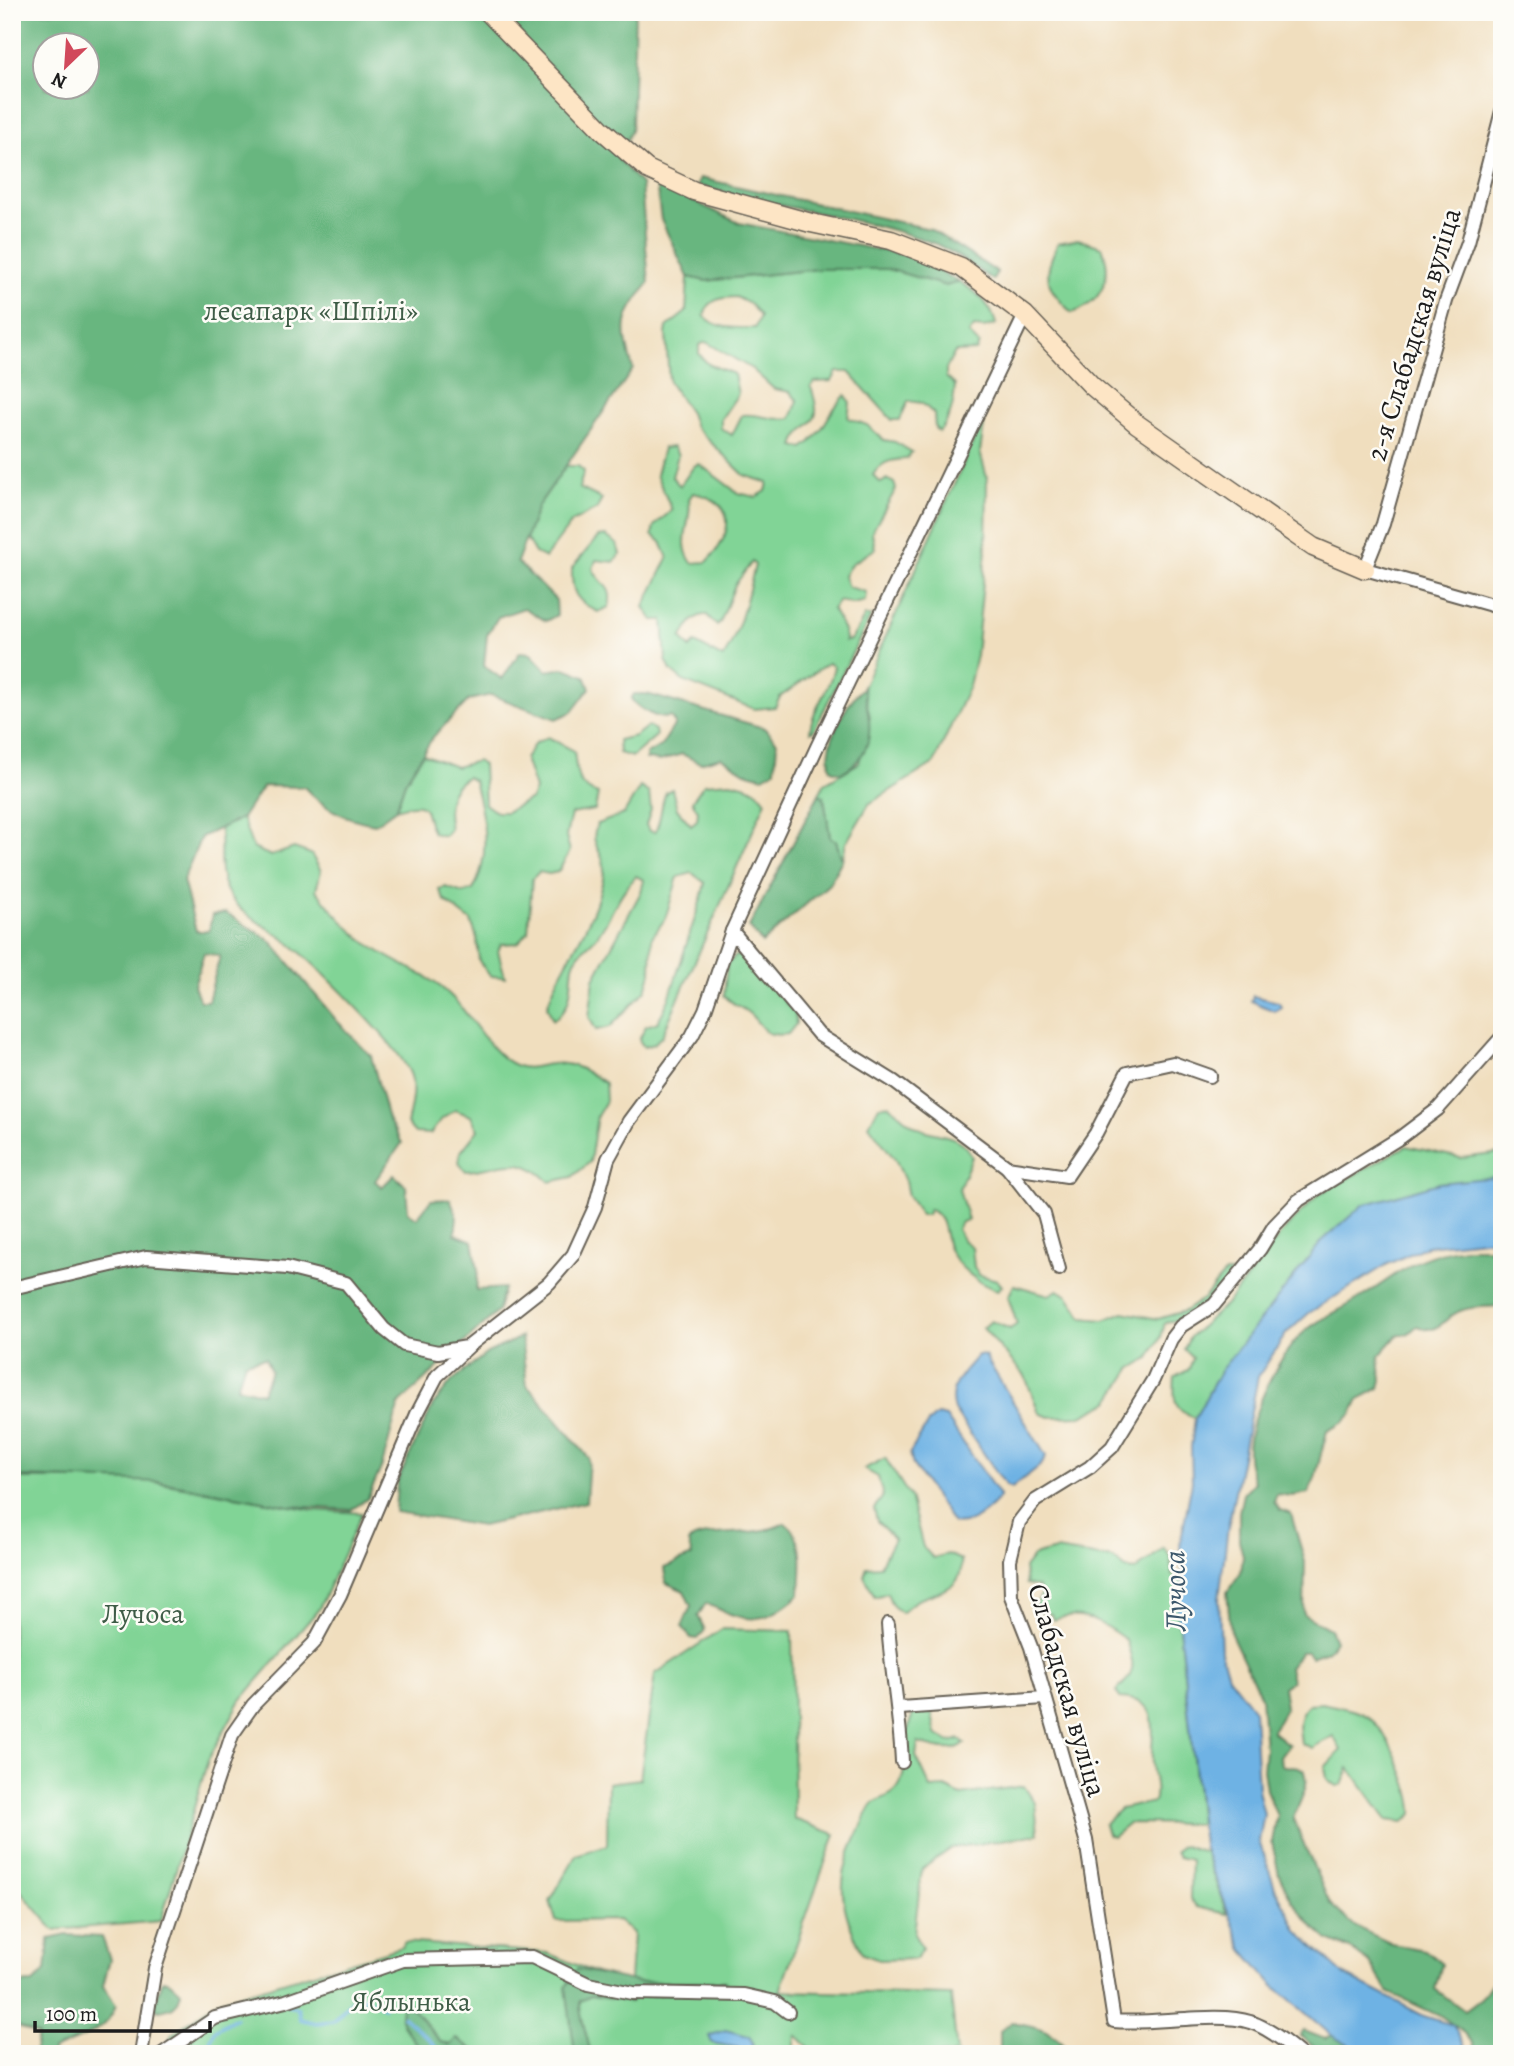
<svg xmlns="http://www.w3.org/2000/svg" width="1514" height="2066" viewBox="0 0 1514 2066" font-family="Alegreya,serif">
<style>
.green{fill:#81d496;stroke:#4e7859;stroke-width:2;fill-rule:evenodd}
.forest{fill:#68b67f;stroke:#42694e;stroke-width:2;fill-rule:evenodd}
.water{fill:#6eb2e4;stroke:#456780;stroke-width:2}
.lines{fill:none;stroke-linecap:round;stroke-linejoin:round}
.stream{stroke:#6eb2e4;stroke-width:3.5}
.street-casing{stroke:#666055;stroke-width:16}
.secondary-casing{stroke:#666055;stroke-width:21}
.street{stroke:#fff;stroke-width:12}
.secondary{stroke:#fde5c5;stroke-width:18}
.labels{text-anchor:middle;stroke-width:5;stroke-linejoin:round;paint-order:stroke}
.park-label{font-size:28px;fill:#3f5c47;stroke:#fdfcf7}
.street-label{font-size:28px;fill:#1c1c1c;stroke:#fdfcf7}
.water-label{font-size:30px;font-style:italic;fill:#3d586c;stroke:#fdfcf7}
</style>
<rect width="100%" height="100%" fill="#fdfcf7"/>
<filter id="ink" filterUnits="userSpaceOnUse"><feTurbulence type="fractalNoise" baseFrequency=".0143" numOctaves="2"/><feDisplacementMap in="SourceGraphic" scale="14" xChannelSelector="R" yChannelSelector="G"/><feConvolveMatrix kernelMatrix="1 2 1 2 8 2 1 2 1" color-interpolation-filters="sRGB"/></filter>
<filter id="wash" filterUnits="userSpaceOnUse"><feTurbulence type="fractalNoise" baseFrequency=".00686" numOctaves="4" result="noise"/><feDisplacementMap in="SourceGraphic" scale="28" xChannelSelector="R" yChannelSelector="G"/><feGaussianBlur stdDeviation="1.57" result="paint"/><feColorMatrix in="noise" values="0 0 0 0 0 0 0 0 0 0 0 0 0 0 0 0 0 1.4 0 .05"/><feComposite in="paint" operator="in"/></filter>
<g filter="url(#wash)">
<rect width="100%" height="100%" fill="#f0debe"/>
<!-- green -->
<g class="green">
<path d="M 1078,239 L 1102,247 C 1114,276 1102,303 1072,313 C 1045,287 1042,277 1058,243 Z"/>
<path d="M 819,269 L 889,269 L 946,286 L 959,282 C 976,291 991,304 996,324 L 984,328 L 974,327 L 969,334 L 979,344 L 976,351 L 955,352 L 946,369 L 946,377 L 955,385 C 954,403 951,419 939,432 L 935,428 L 934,414 L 922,403 L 908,401 L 900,420 L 892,420 L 849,372 L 837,372 L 832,381 L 815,382 L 811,387 C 826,431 804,416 794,446 L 803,448 C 825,434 826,412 846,395 L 850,403 L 848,418 L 867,425 L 884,440 L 895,442 L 912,452 L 906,459 C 891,460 882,461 873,475 L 881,483 L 887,479 L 894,483 L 896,489 L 872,532 L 875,549 L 851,564 L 844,576 L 848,587 L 866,592 L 865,601 L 853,604 L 839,601 L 832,609 L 844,630 L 845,641 L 851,640 L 865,616 L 871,616 L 814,730 L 810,732 C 811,709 831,690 834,666 L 828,663 L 780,697 L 775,707 L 754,709 L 683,681 L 671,671 L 666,660 L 663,620 L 653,620 L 644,607 L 668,558 L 661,542 L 652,535 L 654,526 L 672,510 L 656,475 L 663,448 L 673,447 L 678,455 L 672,477 L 680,486 L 694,466 L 699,464 L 738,493 L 756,497 L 766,491 L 768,483 L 744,475 L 695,427 L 690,413 L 669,382 L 666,334 L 667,327 L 686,312 L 688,277 L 706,281 ZM 736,297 L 750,304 L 760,316 L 755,328 C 737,328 716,330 704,315 C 709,299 720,298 736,297 ZM 706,342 L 752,369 L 774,389 L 790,392 L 798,401 L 791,418 C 773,422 760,413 742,415 L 732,435 L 721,428 L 721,419 L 738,394 L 734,374 L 708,364 L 699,354 L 699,345 ZM 693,493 C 739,502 733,534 707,562 L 692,563 C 676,542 693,522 689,499 ZM 752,562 L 755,565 C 747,597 741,629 723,658 L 695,643 L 690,648 L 681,638 C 688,628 693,614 707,615 L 717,626 L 721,621 L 735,585 Z"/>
<polygon points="984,425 980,452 987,478 986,551 976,655 969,686 934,763 869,804 846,843 842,860 836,841 830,838 824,797 819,794 825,783 859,763 870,717 863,687 979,429"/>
<polygon points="566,466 578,466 584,471 579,488 602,499 597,509 572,522 545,558 535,553 526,538 538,506"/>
<path d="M 606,536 L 617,544 L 620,554 L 614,562 L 596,560 L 593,569 C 601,586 614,585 609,607 L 598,612 C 576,601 571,593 572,568 L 598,537 Z"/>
<polygon points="648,726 655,730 656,736 632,757 619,753 618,740 635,736"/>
<path d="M 548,737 L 574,751 C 577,772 575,787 598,794 L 595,810 L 571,814 L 566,836 L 570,851 L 558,872 L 549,874 L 539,872 L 532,879 L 528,932 L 518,943 L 501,944 L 498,951 L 505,977 L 490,976 L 479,961 L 477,938 L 471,921 L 444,900 L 439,889 L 446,887 L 463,893 L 473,890 C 492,855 484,818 474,781 L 467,777 C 447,788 446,808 450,829 L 444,836 L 433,833 C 422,812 433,797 396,809 L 405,782 L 423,754 L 456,767 L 477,761 L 483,765 L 485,804 L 496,812 L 506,812 L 531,799 L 535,789 L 525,759 L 535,743 Z"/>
<path d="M 730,782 C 746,785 756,787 766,801 L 662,1036 L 654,1044 L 644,1047 L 639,1040 L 646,1026 L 658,1022 L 669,999 L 701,899 L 705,883 L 692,873 L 678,877 L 665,919 L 652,937 L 651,973 L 646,990 L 610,1027 L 596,1030 L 589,1017 L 594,979 L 641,892 L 644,880 L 636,876 C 618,894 612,916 597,936 C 589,946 576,953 573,966 C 570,986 573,1009 553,1020 L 547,1007 C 559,966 590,932 600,890 C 603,881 606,868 602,858 C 596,844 591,840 597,824 L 624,814 L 640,787 L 649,793 L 651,810 L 646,825 L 649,831 L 655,832 C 662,819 660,806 666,792 L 672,789 L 677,809 L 691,825 L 697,820 L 698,811 L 692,801 L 704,784 Z"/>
<path d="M 242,818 L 253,848 L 271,856 L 294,848 L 311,854 L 321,871 L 316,890 C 333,912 353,935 377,950 C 401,966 430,975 450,995 C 470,1013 490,1055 515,1065 C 529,1071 537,1065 551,1064 C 573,1061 588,1072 605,1083 L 606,1101 L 597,1116 L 590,1162 L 572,1177 L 550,1182 C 518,1151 505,1168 466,1171 L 459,1163 L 460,1153 L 478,1130 L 471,1116 L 455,1110 L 442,1119 L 430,1134 L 415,1133 L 407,1124 C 410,1110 415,1090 411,1076 C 403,1049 313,962 288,942 C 270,928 241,915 229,895 C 216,874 222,852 220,828 Z"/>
<path d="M 737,955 L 748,960 L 795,1013 L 796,1024 L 788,1034 C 762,1037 766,1030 751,1015 C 743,1007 733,1006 724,995 L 727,964 Z"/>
<path d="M 889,1105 C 900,1115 911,1126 926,1131 C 947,1137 961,1135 972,1157 L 959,1189 L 968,1220 L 961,1222 L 957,1229 L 963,1240 L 972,1247 L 974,1267 L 979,1275 L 997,1280 L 1002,1286 L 998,1290 C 980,1286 955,1265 948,1247 C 943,1233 946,1217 929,1209 L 927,1215 L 921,1215 L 908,1196 L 905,1181 L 896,1161 L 869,1125 L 879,1106 Z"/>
<path d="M 1406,1146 L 1461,1158 L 1502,1153 L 1502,1178 L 1439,1183 L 1221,1370 L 1195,1418 C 1173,1411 1173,1399 1175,1377 L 1189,1369 L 1193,1358 L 1184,1349 L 1190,1337 L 1228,1302 L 1284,1230 L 1319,1194 Z"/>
<path d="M 1225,1273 L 1231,1273 C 1219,1299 1192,1317 1165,1323 L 1161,1337 L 1149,1358 L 1131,1369 L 1109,1402 L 1081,1416 L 1049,1417 L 1039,1413 L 1025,1376 L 983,1328 L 991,1321 L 1010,1329 L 1017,1324 L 1008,1297 L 1014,1285 L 1049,1295 L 1058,1290 L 1068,1296 L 1083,1318 L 1104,1320 L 1123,1312 L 1158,1319 L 1185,1311 L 1204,1298 Z"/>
<path d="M 885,1458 L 910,1497 L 923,1547 L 933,1558 L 948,1554 L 961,1560 C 964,1589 942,1590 920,1599 C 913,1601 907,1608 901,1613 L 892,1605 L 887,1593 L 875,1597 L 864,1576 L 867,1567 L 880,1566 L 894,1539 L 877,1521 L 874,1509 L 883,1496 L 878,1477 L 864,1469 Z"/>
<polygon points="12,1470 20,1479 138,1479 313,1510 362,1513 319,1609 241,1700 208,1760 161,1921 54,1930 12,1881"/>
<path d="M 1164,1548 L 1171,1557 L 1172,1575 L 1183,1580 L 1177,1608 L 1200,1824 L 1130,1823 L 1113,1837 L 1107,1834 L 1104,1824 L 1120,1809 L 1154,1802 C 1158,1789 1153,1777 1152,1764 C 1150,1733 1165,1700 1120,1698 L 1116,1691 C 1138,1672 1134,1666 1126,1640 C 1103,1623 1082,1610 1053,1620 L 1051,1614 L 1032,1611 L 1042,1594 L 1038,1587 L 1026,1584 L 1024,1568 L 1033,1556 L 1056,1550 L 1113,1559 L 1126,1569 L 1136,1570 Z"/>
<polygon points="722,1629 792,1631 794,1819 835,1834 780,1991 951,1995 957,2054 816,2054 796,2035 794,2054 162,2054 172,2034 218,2001 402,1947 403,1942 547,1953 616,1981 630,1981 633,1933 618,1920 556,1921 550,1901 576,1855 607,1845 608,1783 640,1779 655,1674"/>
<path d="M 1322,1703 C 1338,1707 1362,1709 1374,1722 C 1390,1738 1414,1791 1413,1814 L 1404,1822 L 1387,1820 L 1349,1768 L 1342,1785 L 1336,1786 L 1327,1779 L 1325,1767 L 1341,1750 L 1333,1736 L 1312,1748 L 1301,1743 C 1299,1728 1296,1715 1309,1704 Z"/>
<path d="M 931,1710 L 936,1734 L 950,1742 L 960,1739 L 965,1743 C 952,1755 933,1747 918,1743 L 916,1756 L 931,1788 L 945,1787 L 961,1795 L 1024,1786 L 1035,1803 L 1038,1834 L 952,1848 L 922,1869 L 914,1934 L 922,1948 L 916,1959 L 879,1960 L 863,1954 C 838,1906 835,1877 861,1828 C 864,1821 868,1810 873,1804 C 881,1797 894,1796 899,1786 C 911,1763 902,1736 913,1714 Z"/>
<polygon points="1183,1845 1205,1852 1227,1914 1197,1907 1190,1899 1191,1860 1178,1857 1175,1851"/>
</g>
<!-- forest -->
<g class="forest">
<path d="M 12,12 L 635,12 L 632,127 L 619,160 L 641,184 L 649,283 C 621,319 621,325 633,369 L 538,506 L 517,562 L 556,600 L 557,615 L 546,621 L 524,608 L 498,617 L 487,635 L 484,666 L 502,679 L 520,652 L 530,653 L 547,671 L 565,668 L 585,676 L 590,688 L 572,712 L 556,719 L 491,695 L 469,700 L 433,737 L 405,782 L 396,809 L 375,824 C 345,819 324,809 304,787 L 263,786 L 242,818 L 201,837 L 183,880 L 196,931 L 209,931 L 212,915 L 226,913 L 271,941 L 337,1021 L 371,1056 L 388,1119 L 402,1143 L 375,1181 L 382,1187 L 394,1175 L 406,1186 L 408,1212 L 417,1218 L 431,1200 L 450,1199 L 457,1217 L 455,1234 L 473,1241 L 478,1270 L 476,1290 L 504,1288 L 498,1311 L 399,1404 L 382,1466 L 368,1498 L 351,1510 L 290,1506 L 161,1482 L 20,1477 L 12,1474 ZM 46,46 L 88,46 L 88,88 L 46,88 ZM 204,953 L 220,956 L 208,1001 L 200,1001 L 194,986 ZM 265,1358 L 271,1371 L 262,1393 L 237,1387 L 245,1362 Z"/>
<path d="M 700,178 L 930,229 L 997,272 L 993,280 C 974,268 954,251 933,243 C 858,215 774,209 697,185 Z"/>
<polygon points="656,183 739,223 916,257 959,282 946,286 888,269 819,269 706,281 688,277 661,220"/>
<path d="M 863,687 C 871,723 878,753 841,773 L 831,770 C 823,744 845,705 863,687 Z"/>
<path d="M 634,694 L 647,694 L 764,728 L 777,742 L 775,770 L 763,777 L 745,772 L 721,757 L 700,763 L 682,754 L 660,761 L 646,759 L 646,754 L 661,746 L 675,724 L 671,717 C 659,721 638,709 631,699 Z"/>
<polygon points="819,794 824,797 830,837 836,841 842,860 829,884 762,943 749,927"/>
<path d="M 1465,1248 L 1502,1248 L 1502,1306 C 1489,1307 1468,1306 1456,1313 C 1439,1322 1441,1335 1417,1326 L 1409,1333 L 1397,1336 L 1379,1356 L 1381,1380 L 1379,1388 L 1359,1399 L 1352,1414 L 1344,1422 L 1327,1431 L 1315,1478 L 1308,1493 L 1291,1496 L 1277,1494 L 1274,1502 L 1280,1510 L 1291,1514 L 1305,1562 L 1304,1615 L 1330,1629 L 1335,1641 L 1328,1651 L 1311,1657 L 1307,1652 L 1301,1652 L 1289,1668 L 1292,1681 L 1283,1687 L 1286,1707 L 1272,1731 L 1289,1745 L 1280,1757 L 1281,1765 C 1287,1768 1292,1765 1298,1767 C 1318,1773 1297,1806 1293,1819 L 1330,1904 L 1356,1927 L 1392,1944 L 1425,1950 L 1442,1964 L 1435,1989 L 1465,2011 L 1481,1999 L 1502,1967 L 1502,2054 L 1476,2054 L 1473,2043 L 1465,2034 L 1444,2018 L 1388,1992 L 1370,1963 L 1351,1949 L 1328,1940 L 1313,1927 L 1292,1901 L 1279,1875 L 1272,1842 L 1277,1816 L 1266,1790 L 1263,1770 L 1265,1749 L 1261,1697 L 1231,1634 L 1227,1592 L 1241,1572 L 1243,1556 L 1239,1540 L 1239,1512 L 1243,1494 L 1254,1482 C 1252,1474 1248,1464 1248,1456 C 1246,1423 1275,1363 1297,1339 C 1313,1321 1336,1313 1355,1301 C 1400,1275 1409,1256 1465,1248 Z"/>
<polygon points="521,1337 527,1385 589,1458 586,1502 482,1526 395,1512 397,1482 433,1405 452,1381 487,1353"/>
<path d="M 785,1523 C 807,1539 801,1569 800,1594 C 765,1626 747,1624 706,1603 L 698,1616 L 705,1630 L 698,1639 L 691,1638 L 682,1626 L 691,1606 L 684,1591 L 666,1583 L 664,1568 L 692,1556 L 688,1542 C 705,1527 756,1539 785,1523 Z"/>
<path d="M 67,1935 L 102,1937 L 110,1959 L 103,1986 L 116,2005 C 108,2032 76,2040 53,2050 L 52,2054 L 34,2054 L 38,2035 L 12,2024 L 12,1984 L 33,1983 L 46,1971 L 49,1939 Z"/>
<path d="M 577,1969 L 638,1982 L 725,1981 L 726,1989 L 633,1997 L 630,2002 L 591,1996 L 580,2001 C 579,2019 588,2034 590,2052 L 575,2054 L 566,1987 Z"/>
<path d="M 163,1980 L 170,1982 L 181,1992 C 178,2006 173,2009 159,2011 L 154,2007 Z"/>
<path d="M 405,1999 L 441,2042 L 450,2045 L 456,2039 C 468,2043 471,2053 485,2054 C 502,2055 521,2047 536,2054 L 425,2054 C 412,2038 391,2020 405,1999 Z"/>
<path d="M 1012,2022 C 1033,2025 1060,2031 1069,2054 L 1000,2054 L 1000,2031 Z"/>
<polygon points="1304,2031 1325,2039 1331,2035 1364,2054 1325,2054 1300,2036"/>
</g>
<!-- water -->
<g class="water">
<polygon points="1253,996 1279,1002 1281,1007 1274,1011 1251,1001"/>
<polygon points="1495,1177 1502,1178 1502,1238 1427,1246 1388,1264 1309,1313 1286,1334 1258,1377 1228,1527 1219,1599 1221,1652 1228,1676 1254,1710 1258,1789 1264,1814 1259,1841 1276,1890 1298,1932 1343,1974 1424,2016 1453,2025 1468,2054 1364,2054 1331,2035 1273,1985 1243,1950 1203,1846 1177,1608 1183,1580 1180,1545 1192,1482 1191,1447 1195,1418 1221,1370 1322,1241 1363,1205 1439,1183"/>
<path d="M 978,1355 L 985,1356 L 1046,1456 L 1042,1464 L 1012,1488 L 1006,1486 L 954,1410 C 946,1386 964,1372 978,1355 Z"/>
<path d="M 937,1415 L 946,1417 L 1000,1497 C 989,1510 970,1527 953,1523 L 913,1465 L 910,1453 L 928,1423 Z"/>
<polygon points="725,2030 749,2036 753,2043 752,2050 712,2043 709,2036"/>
</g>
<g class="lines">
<!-- stream -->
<g class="stream">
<polyline points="288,2006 298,2008 300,2019 315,2023 333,2021 352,2000 363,1997 384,2007"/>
<polyline points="403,2016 429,2039 441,2054"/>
<polyline points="204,2054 215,2030 236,2018"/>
</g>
</g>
</g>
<g filter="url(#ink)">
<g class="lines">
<defs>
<g id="street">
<polyline points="1502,111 1468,242 1446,301 1383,524 1365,569 1502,608"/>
<polyline points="732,931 819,1035 893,1081 1007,1167"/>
<polyline points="1059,1269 1044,1214 1007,1167 1067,1176 1096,1133 1127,1073 1173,1063 1210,1076"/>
<polyline points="12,1288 146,1257 287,1268 346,1283 384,1329 404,1345 438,1352 467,1347"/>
<path d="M 888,1624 C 891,1671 900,1715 902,1762"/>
<polyline points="900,1708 1045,1698"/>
<polyline points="141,2054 155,1968 232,1735 253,1705 314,1643 340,1595 417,1414 437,1376 469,1346 549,1283 573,1255 595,1207 608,1159 629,1121 692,1036 705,1010 732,931 817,747 1025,315"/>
<polyline points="162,2054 215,2018 286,2001 403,1960 532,1957 588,1984 633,1993 744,1995 775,2002 788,2012"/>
<path d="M 1300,2054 C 1286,2042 1267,2027 1250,2022 C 1219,2011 1152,2025 1114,2021 L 1086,1840 L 1031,1647 L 1011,1596 L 1010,1560 L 1019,1522 L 1035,1501 L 1090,1467 L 1112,1447 L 1153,1380 L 1171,1339 L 1181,1326 L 1214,1305 L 1260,1249 L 1274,1226 L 1299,1200 L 1401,1137 L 1438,1109 L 1502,1037"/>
</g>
<polyline id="secondary" points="488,12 603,131 647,169 694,191 811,223 891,240 961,267 1025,315 1092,386 1137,424 1313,547 1365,569"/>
</defs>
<!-- street casing -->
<use href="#street" class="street-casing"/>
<!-- secondary casing -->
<use href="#secondary" class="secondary-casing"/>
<!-- street -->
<use href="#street" class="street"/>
<!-- secondary -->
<use href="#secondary" class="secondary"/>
</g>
</g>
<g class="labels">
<!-- park labels -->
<g class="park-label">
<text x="311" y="320">лесапарк «Шпілі»</text>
<text x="143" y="1623">Лучоса</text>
<text x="411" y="2011">Яблынька</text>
</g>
<!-- street labels -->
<g class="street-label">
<text transform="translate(1413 334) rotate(-73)" y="10">2-я Слабадская вуліца</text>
<text transform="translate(1068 1690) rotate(74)" y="10">Слабадская вуліца</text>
</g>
<!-- water labels -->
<g class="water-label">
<text transform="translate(1175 1591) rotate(-91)" y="10">Лучоса</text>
</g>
</g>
<!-- margin -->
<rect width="1514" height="2066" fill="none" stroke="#fdfcf7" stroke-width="42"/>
<!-- north arrow -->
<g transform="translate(66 66) rotate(205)"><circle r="33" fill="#fdfcf7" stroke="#a3a29f" stroke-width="2"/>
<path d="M0-5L12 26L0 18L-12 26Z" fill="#d1495b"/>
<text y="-10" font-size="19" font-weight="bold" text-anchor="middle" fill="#1c1c1c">N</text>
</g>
<!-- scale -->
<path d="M35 2021v10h175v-10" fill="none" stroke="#1c1c1c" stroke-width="3.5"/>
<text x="46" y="2021" font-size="21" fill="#1c1c1c" stroke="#fdfcf7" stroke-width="5" paint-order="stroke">100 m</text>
</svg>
